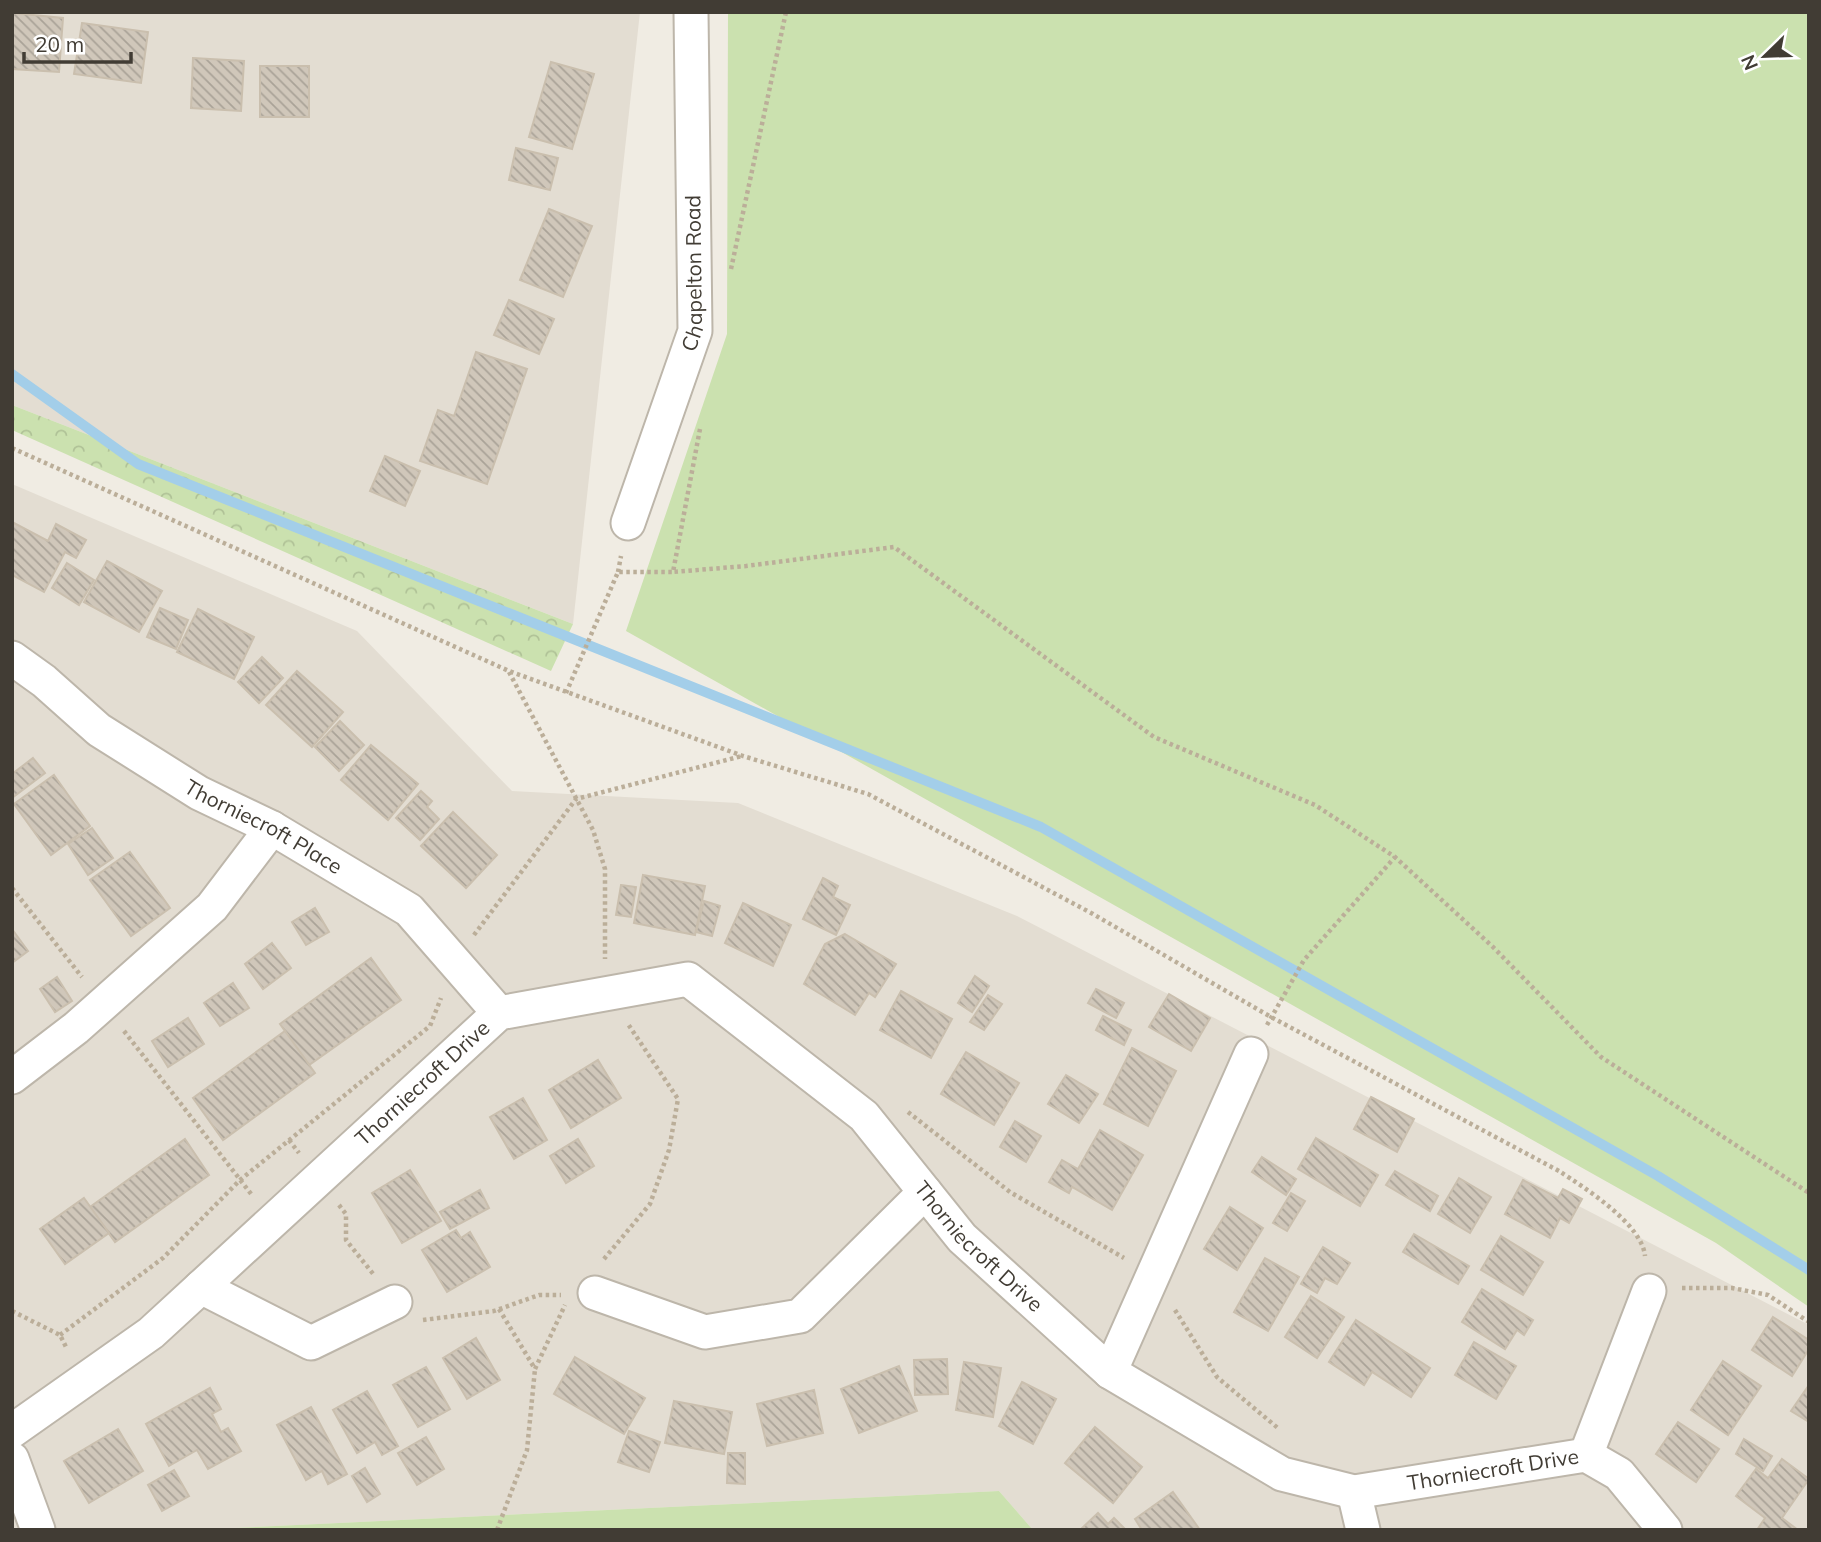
<svg xmlns="http://www.w3.org/2000/svg" width="1821" height="1542" viewBox="0 0 1821 1542" font-family="Mulish,sans-serif">
<style>
.residential{fill:#e3ddd2}
.forest{fill:url(#forest-crowns)}
.green{fill:#cbe1af}
.lines{fill:none;stroke-linecap:round;stroke-linejoin:round}
.stream{stroke:#a3cee9;stroke-width:10}
.building{fill:url(#building-back-hatch);stroke:#cabfae;stroke-width:2}
.street-casing{stroke:#bdb6aa;stroke-width:37}
.path{stroke:#bbae99;stroke-width:4.5;stroke-dasharray:3.5 3.5;stroke-linecap:butt}
.street{stroke:#fff;stroke-width:33}
.labels{text-anchor:middle;stroke-width:7;stroke-linejoin:round;paint-order:stroke}
.street-label{font-size:21px;fill:#413c34;stroke:#fff}
</style>
<defs>
<pattern id="forest-crowns" width="20" height="18" patternUnits="userSpaceOnUse" patternTransform="scale(1.75)"><rect width="20" height="18" fill="#cbe1af"/><path d="M2 6a3 3 0 1 1 6 0M12 15a3 3 0 1 1 6 0" fill="none" stroke="#b0c297"/></pattern>
<pattern id="building-back-hatch" width="6" height="6" patternUnits="userSpaceOnUse" patternTransform="scale(1.75)"><rect width="6" height="6" fill="#d0c7ba"/><path d="M-1 5l2 2M0 0l6 6M5-1l2 2" fill="none" stroke="#aaa398"/></pattern>
</defs>
<rect width="100%" height="100%" fill="#f0ece3"/>
<!-- residential -->
<g class="residential">
<polygon points="12,12 640,12 573,624 12,405"/>
<polygon points="12,484 357,631 512,791 738,803 1017,916 1809,1325 1809,1530 1033,1530 999,1491 194,1530 12,1530"/>
</g>
<!-- forest -->
<polygon class="forest" points="12,405 573,624 551,671 12,430"/>
<!-- green -->
<g class="green">
<polygon points="728,12 1809,12 1809,1307 1716,1243 626,631 727,334"/>
<polygon points="999,1491 1033,1530 194,1530"/>
</g>
<g class="lines">
<!-- stream -->
<polyline class="stream" points="12,374 138,464 1041,827 1658,1176 1809,1270"/>
</g>
<!-- building -->
<g class="building">
<polygon points="13,13 63,18 59,72 12,69"/>
<polygon points="82,23 148,32 141,83 74,74"/>
<polygon points="193,58 244,61 241,111 191,108"/>
<polygon points="551,62 594,74 572,149 529,137"/>
<rect x="260" y="66" width="49" height="51"/>
<polygon points="516,148 558,158 550,190 509,180"/>
<polygon points="549,209 592,226 563,297 520,280"/>
<polygon points="509,300 554,319 539,354 494,335"/>
<polygon points="476,352 527,369 487,484 420,461 438,410 454,416"/>
<polygon points="385,456 420,471 405,506 370,491"/>
<polygon points="12,522 48,541 56,524 86,540 76,558 65,552 44,592 12,575"/>
<polygon points="107,561 162,591 139,632 84,602"/>
<polygon points="67,563 94,580 79,605 52,588"/>
<polygon points="160,608 188,620 176,649 147,637"/>
<polygon points="198,609 254,637 234,679 177,652"/>
<polygon points="262,657 283,678 259,703 238,682"/>
<polygon points="297,671 343,712 312,747 266,705"/>
<polygon points="340,721 364,745 339,771 315,747"/>
<polygon points="371,745 418,784 388,820 341,780"/>
<polygon points="33,758 45,773 12,798 12,774"/>
<polygon points="54,775 90,826 51,855 14,804"/>
<polygon points="421,791 432,801 427,807 439,819 420,840 396,818"/>
<polygon points="453,812 497,855 466,888 421,846"/>
<polygon points="92,828 113,858 88,875 68,844"/>
<polygon points="130,852 170,908 131,936 90,880"/>
<polygon points="643,875 705,886 695,935 634,923"/>
<polygon points="823,878 838,886 833,897 850,905 836,935 803,919"/>
<polygon points="621,885 636,887 631,917 616,915"/>
<polygon points="704,901 720,906 712,936 696,932"/>
<polygon points="743,903 791,925 773,966 725,943"/>
<polygon points="315,908 329,932 306,945 292,922"/>
<polygon points="12,929 28,951 12,963"/>
<polygon points="845,934 896,964 875,997 869,993 855,1015 804,984 825,944"/>
<polygon points="272,943 291,968 263,989 245,964"/>
<polygon points="371,958 401,1000 309,1065 280,1024"/>
<polygon points="975,976 989,986 972,1012 958,1003"/>
<polygon points="57,977 72,1001 55,1012 40,989"/>
<polygon points="233,983 249,1008 220,1026 204,1003"/>
<polygon points="1096,989 1124,1003 1116,1018 1088,1003"/>
<polygon points="901,991 952,1019 931,1058 880,1030"/>
<polygon points="1169,994 1210,1018 1191,1051 1149,1027"/>
<polygon points="988,995 1002,1004 984,1030 970,1022"/>
<polygon points="1103,1016 1131,1030 1124,1045 1096,1030"/>
<polygon points="188,1018 204,1044 168,1067 152,1041"/>
<polygon points="285,1031 315,1073 223,1140 193,1098"/>
<polygon points="1132,1048 1176,1071 1148,1126 1104,1104"/>
<polygon points="966,1052 1019,1083 994,1125 941,1094"/>
<polygon points="598,1060 621,1098 571,1128 549,1090"/>
<polygon points="1066,1075 1098,1094 1079,1123 1048,1104"/>
<polygon points="1371,1097 1414,1119 1397,1152 1354,1129"/>
<polygon points="523,1098 547,1140 514,1159 490,1117"/>
<polygon points="1015,1121 1041,1136 1026,1162 1000,1147"/>
<polygon points="1100,1130 1143,1155 1112,1210 1072,1187 1069,1193 1049,1182 1062,1160 1078,1169"/>
<polygon points="1316,1138 1378,1175 1360,1206 1298,1169"/>
<polygon points="185,1139 209,1175 115,1242 90,1207"/>
<polygon points="578,1139 594,1166 566,1183 550,1156"/>
<polygon points="1262,1157 1296,1179 1286,1195 1252,1172"/>
<polygon points="410,1170 441,1221 402,1243 372,1193"/>
<polygon points="1395,1171 1438,1196 1430,1211 1386,1185"/>
<polygon points="1459,1178 1491,1197 1470,1233 1438,1214"/>
<polygon points="1523,1180 1558,1198 1563,1189 1582,1199 1569,1223 1560,1218 1550,1238 1505,1214"/>
<polygon points="480,1190 489,1208 450,1229 440,1212"/>
<polygon points="1291,1193 1305,1201 1287,1231 1273,1223"/>
<polygon points="84,1198 109,1233 65,1264 40,1229"/>
<polygon points="1230,1207 1263,1228 1237,1270 1204,1249"/>
<polygon points="456,1230 461,1238 470,1232 490,1267 447,1292 422,1250"/>
<polygon points="1414,1234 1469,1266 1458,1284 1403,1252"/>
<polygon points="1501,1236 1543,1262 1523,1295 1481,1270"/>
<polygon points="1323,1247 1350,1263 1337,1284 1325,1278 1317,1293 1301,1284"/>
<polygon points="1265,1258 1299,1277 1268,1331 1234,1312"/>
<polygon points="1482,1289 1533,1320 1524,1335 1517,1330 1505,1349 1462,1322"/>
<polygon points="1311,1296 1344,1317 1317,1358 1285,1337"/>
<polygon points="1773,1317 1809,1340 1809,1349 1792,1376 1752,1350"/>
<polygon points="1356,1320 1430,1368 1411,1397 1372,1372 1364,1385 1329,1362"/>
<polygon points="476,1338 500,1380 467,1399 443,1358"/>
<polygon points="1474,1342 1516,1366 1496,1399 1455,1375"/>
<polygon points="575,1357 645,1398 624,1434 554,1394"/>
<polygon points="947,1359 948,1394 915,1395 914,1360"/>
<polygon points="1723,1361 1761,1386 1728,1435 1691,1410"/>
<polygon points="964,1362 1001,1368 993,1417 956,1410"/>
<polygon points="899,1366 917,1411 859,1433 841,1389"/>
<polygon points="426,1367 450,1409 418,1427 393,1385"/>
<polygon points="1022,1382 1056,1399 1033,1444 999,1426"/>
<polygon points="1809,1385 1809,1422 1791,1411"/>
<polygon points="210,1388 221,1409 212,1414 221,1432 228,1428 241,1451 208,1469 197,1450 169,1466 146,1424"/>
<polygon points="814,1390 823,1433 767,1446 757,1404"/>
<polygon points="367,1391 398,1446 382,1455 375,1442 357,1453 333,1410"/>
<polygon points="674,1401 732,1412 724,1454 665,1443"/>
<polygon points="311,1407 347,1474 328,1484 322,1471 306,1480 277,1425"/>
<polygon points="1678,1422 1719,1449 1696,1482 1656,1454"/>
<polygon points="1095,1427 1142,1467 1113,1503 1065,1463"/>
<polygon points="118,1429 143,1471 89,1503 64,1461"/>
<polygon points="629,1431 660,1442 649,1472 618,1462"/>
<polygon points="426,1437 444,1469 417,1485 398,1453"/>
<polygon points="1744,1439 1772,1456 1763,1471 1736,1454"/>
<polygon points="728,1453 745,1453 745,1484 727,1483"/>
<polygon points="1782,1459 1809,1479 1782,1518 1798,1530 1757,1530 1765,1518 1736,1496 1756,1469 1768,1478"/>
<polygon points="365,1468 380,1494 367,1502 352,1476"/>
<polygon points="174,1470 189,1496 162,1511 148,1485"/>
<polygon points="1173,1492 1200,1530 1142,1530 1135,1519"/>
<polygon points="1098,1513 1108,1524 1114,1518 1126,1530 1080,1530"/>
</g>
<g class="lines">
<defs>
<g id="street">
<path id="s1" d="M 628,523 L 695,331 L 691,12"/>
<path id="s2" d="M 12,658 L 44,681 L 99,730 L 199,793 L 272,828 L 409,910 L 499,1013"/>
<polyline points="12,1077 76,1028 212,907 272,828"/>
<polyline points="201,1287 311,1343 395,1302"/>
<polyline points="595,1293 705,1332 800,1316 925,1192"/>
<polyline points="1110,1372 1251,1054"/>
<path id="s3" d="M 12,1431 L 151,1333 L 499,1013 L 688,979 L 864,1116 L 962,1238 L 1110,1372 L 1282,1474 L 1354,1492 L 1586,1455 L 1619,1474 L 1665,1530"/>
<polyline points="1586,1455 1649,1291"/>
<polyline points="12,1459 38,1530"/>
<polyline points="1354,1492 1363,1530"/>
</g>
</defs>
<!-- street casing -->
<use href="#street" class="street-casing"/>
<!-- path -->
<g class="path">
<polyline points="731,269 786,12"/>
<polyline points="700,429 673,572 746,566 894,547 1154,737 1315,805 1395,857 1493,947 1601,1057 1809,1193"/>
<path d="M 12,448 L 509,671 L 743,756 L 868,794 L 1093,914 L 1271,1017 L 1559,1171 C 1585,1188 1642,1224 1645,1256"/>
<polyline points="618,572 621,556"/>
<polyline points="509,672 593,830 605,869 605,959"/>
<polyline points="566,693 618,572 673,572"/>
<polyline points="12,888 82,977"/>
<polyline points="474,935 576,799 742,756"/>
<polyline points="1267,1025 1304,960 1395,857"/>
<polyline points="124,1031 252,1195"/>
<polyline points="908,1112 1010,1192 1124,1258"/>
<polyline points="289,1140 299,1153"/>
<polyline points="339,1205 346,1214 346,1240 374,1275"/>
<polyline points="604,1259 650,1204 669,1150 678,1099 628,1024"/>
<polyline points="1682,1288 1732,1288 1768,1295 1809,1322"/>
<polyline points="499,1309 535,1369 565,1305"/>
<polyline points="1175,1310 1217,1377 1279,1429"/>
<polyline points="12,1311 60,1335 67,1349"/>
<polyline points="423,1320 494,1311 539,1295 561,1295"/>
<polyline points="60,1335 163,1258 240,1180 430,1026 441,998"/>
<polyline points="497,1530 527,1450 535,1369"/>
</g>
<!-- street -->
<use href="#street" class="street"/>
</g>
<g class="labels">
<!-- street labels -->
<g class="street-label">
<text dy="7" stroke="none"><textPath href="#s1" startOffset="261">Chapelton Road</textPath></text>
<text dy="7" stroke="none"><textPath href="#s2" startOffset="304">Thorniecroft Place</textPath></text>
<text dy="7" stroke="none"><textPath href="#s3" startOffset="539">Thorniecroft Drive</textPath></text>
<text dy="7" stroke="none"><textPath href="#s3" startOffset="1232">Thorniecroft Drive</textPath></text>
<text dy="7" stroke="none"><textPath href="#s3" startOffset="1829">Thorniecroft Drive</textPath></text>
</g>
</g>
<!-- border -->
<rect width="1821" height="1542" fill="none" stroke="#413c34" stroke-width="28"/>
<!-- north arrow -->
<g transform="translate(1765 56) rotate(247)" stroke="#ffffff" stroke-width="5" paint-order="stroke">
<path d="M0-5L12 26L0 18L-12 26Z" fill="#413c34"/>
<text y="-10" font-size="19" font-weight="bold" text-anchor="middle" fill="#413c34">N</text>
</g>
<!-- scale -->
<path d="M24 52v10h107v-10" fill="none" stroke="#413c34" stroke-width="3.5"/>
<text x="35" y="52" font-size="21" fill="#413c34" stroke="#ffffff" stroke-width="5" paint-order="stroke">20 m</text>
</svg>
